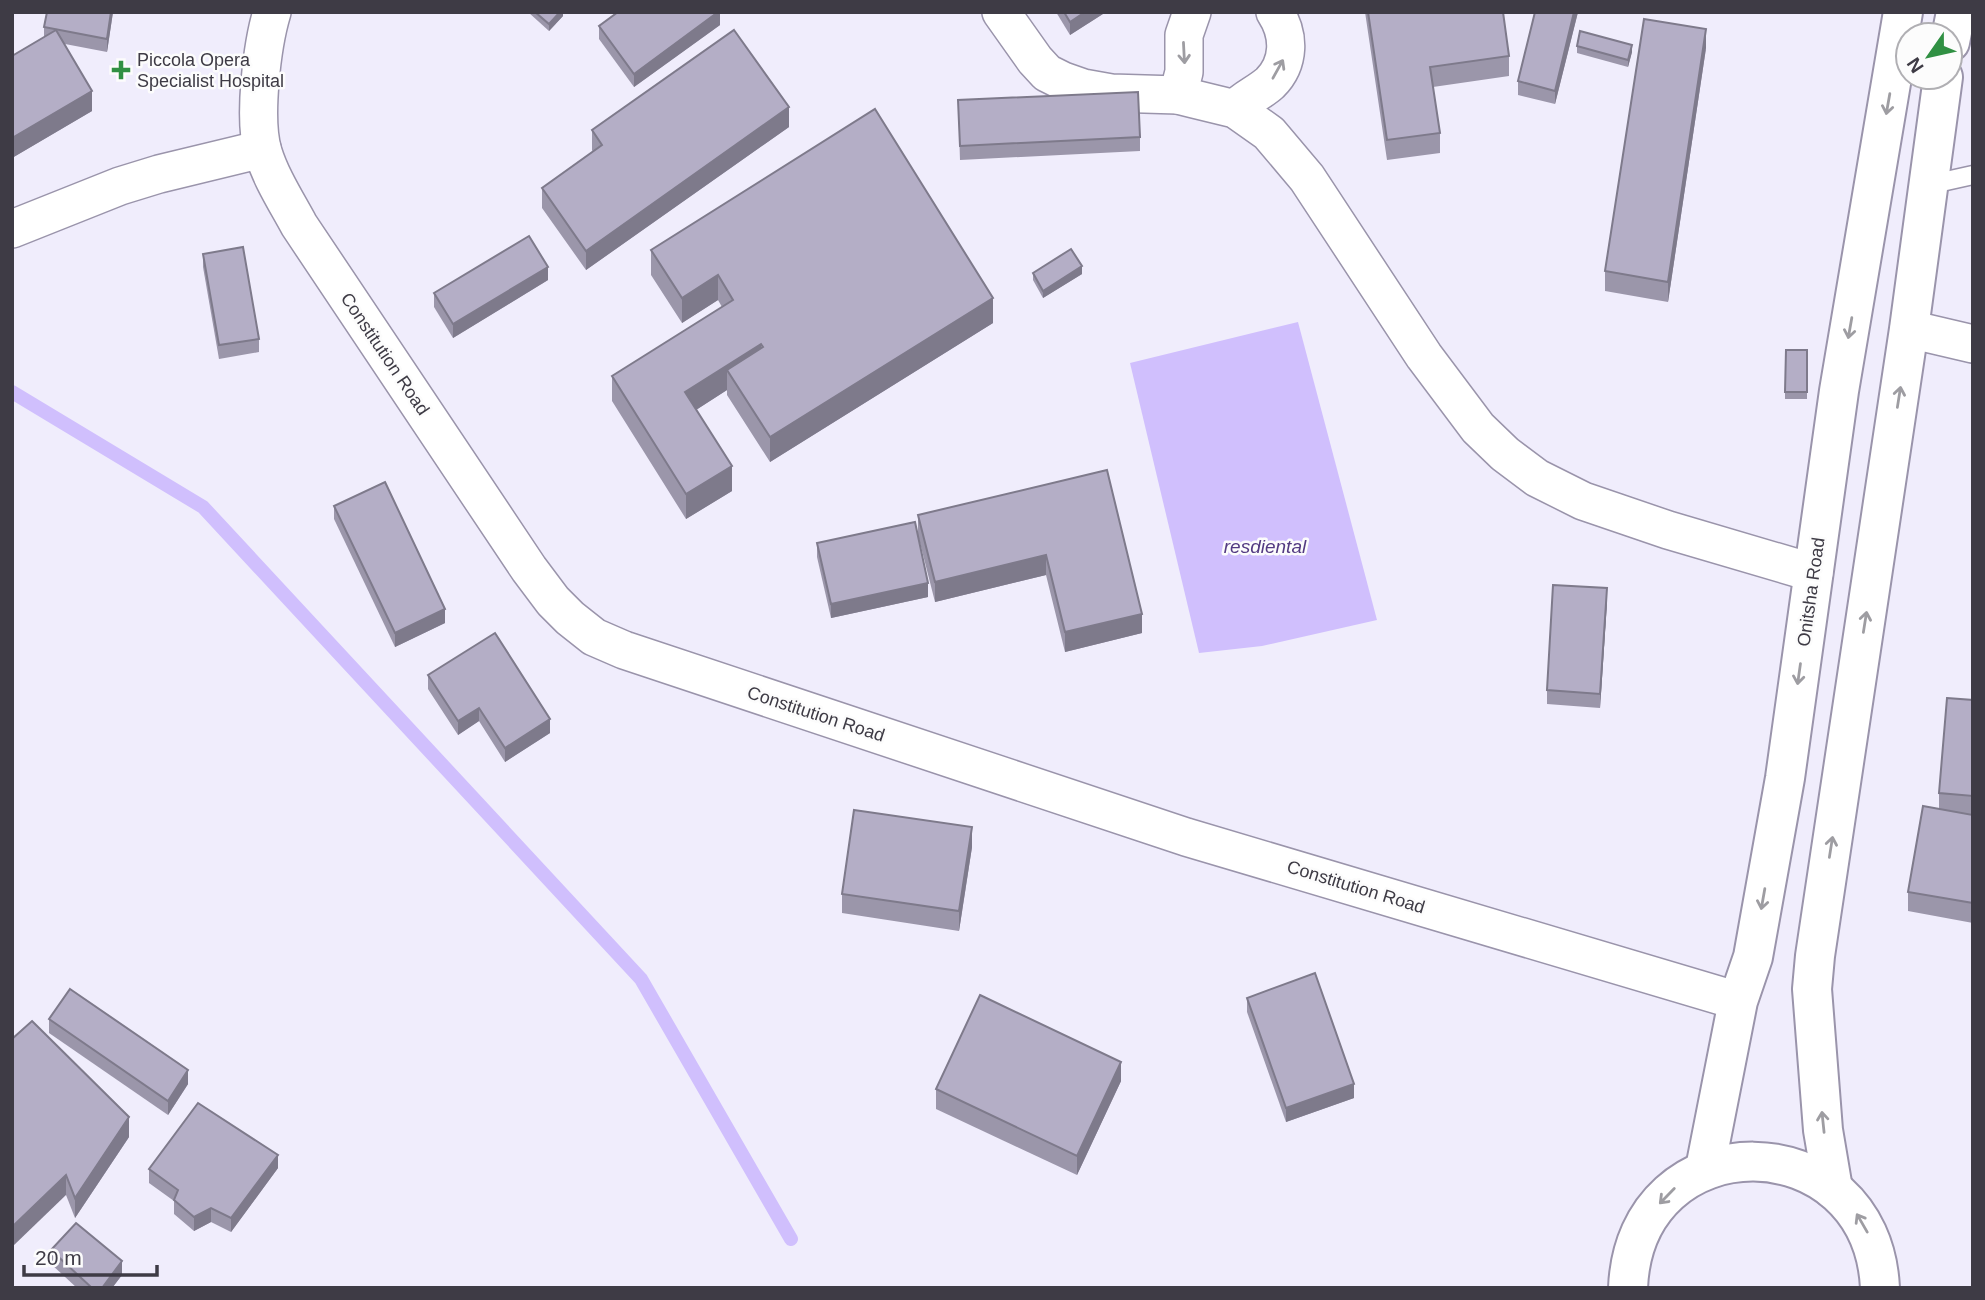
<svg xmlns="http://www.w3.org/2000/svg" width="1985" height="1300" viewBox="0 0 1985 1300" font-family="Arial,sans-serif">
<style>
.water{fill:#d0bffd}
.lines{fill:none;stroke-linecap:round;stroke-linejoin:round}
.stream{stroke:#d0bffd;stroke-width:14}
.lane-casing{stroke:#9a94ab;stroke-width:21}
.street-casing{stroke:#9a94ab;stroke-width:40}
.primary-casing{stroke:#9a94ab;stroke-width:42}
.lane{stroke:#fff;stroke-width:18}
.street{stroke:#fff;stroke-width:37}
.primary{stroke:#fff;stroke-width:38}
.wall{fill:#9b96aa}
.shaded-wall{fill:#7e7a8b}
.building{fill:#b4aec6;stroke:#7e7a8b;stroke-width:2}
.oneway{stroke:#9e9da2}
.poi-dot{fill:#309043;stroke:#fcfcfc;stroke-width:2.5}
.labels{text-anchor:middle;stroke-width:5;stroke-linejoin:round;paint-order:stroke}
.poi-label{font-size:18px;fill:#3e3b45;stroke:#fcfcfc;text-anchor:start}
.street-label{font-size:18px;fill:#3e3b45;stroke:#fcfcfc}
.water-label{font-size:19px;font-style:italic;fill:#533a82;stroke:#fcfcfc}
</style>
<rect width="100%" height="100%" fill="#f0edfc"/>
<!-- water -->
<polygon class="water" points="1298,322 1377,620 1262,646 1199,653 1130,363"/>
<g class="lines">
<!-- stream -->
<polyline class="stream" points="12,392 203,507 641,979 791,1239"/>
<defs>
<polyline id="lane" points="1928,185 1973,175"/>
<g id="street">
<path d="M 272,12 C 262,45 253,119 263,152 C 271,178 286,201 299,225 L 529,569 L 553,601 L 570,618 L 594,637 L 624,650 L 1186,837 L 1738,1001"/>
<polyline points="1001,12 1035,60 1047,73 1063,81 1083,88 1111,93 1178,95 1194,99 1235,109 1269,133 1307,178 1424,356 1478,428 1505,454 1537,478 1583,501 1668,530 1814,573"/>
<polyline points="1178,95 1184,72 1184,35 1192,12"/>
<path d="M 1235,109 C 1245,98 1259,93 1270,83 C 1290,63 1290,35 1275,12"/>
<polyline points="12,229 120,186 159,174 262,149"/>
<polyline points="1909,329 1973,344"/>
</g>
<g id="primary">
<polyline points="1950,42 1956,12"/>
<polyline points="1705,1169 1738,1001 1753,957 1785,778 1839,391 1903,12"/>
<polyline points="1833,1189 1823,1130 1812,989 1815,956 1909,329 1943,77"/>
<path d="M 1628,1288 C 1635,1118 1872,1121 1880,1288"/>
</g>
</defs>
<!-- lane casing -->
<use href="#lane" class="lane-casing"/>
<!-- street casing -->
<use href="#street" class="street-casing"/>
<!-- primary casing -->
<use href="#primary" class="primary-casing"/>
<!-- lane -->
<use href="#lane" class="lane"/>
<!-- street -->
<use href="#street" class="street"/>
<!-- primary -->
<use href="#primary" class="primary"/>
</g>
<!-- wall -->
<g class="wall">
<polygon points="47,12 113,12 107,52 65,44 92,111 12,158 12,56 44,37 44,27"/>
<polygon points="528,12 563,12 563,16 549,31"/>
<polygon points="720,12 720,25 634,87 599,39 599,26"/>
<polygon points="1056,12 1106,12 1070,35"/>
<polygon points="1365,12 1503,12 1509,56 1509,76 1433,87 1440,133 1440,153 1387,160"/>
<polygon points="1535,12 1578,12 1555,104 1518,95 1518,81"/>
<polygon points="1577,46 1632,52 1628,67 1577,53"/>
<polygon points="1706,48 1668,302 1605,291 1605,271"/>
<polygon points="958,100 1140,137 1140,151 960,160"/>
<polygon points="789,127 586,270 542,208 542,188 593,152 592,150 592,130"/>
<polygon points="651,250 993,323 770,462 727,395 727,390 696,410 732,491 686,519 612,401 612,376 722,307 718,300 682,323 651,275"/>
<polygon points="203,254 259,339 259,352 219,359 203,267"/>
<polygon points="1033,273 1082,274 1043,298 1033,280"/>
<polygon points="548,280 453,338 434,307 434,293"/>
<polygon points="1807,350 1807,399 1785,399 1785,392"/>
<polygon points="1107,470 1142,633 1065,652 1046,575 935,602 918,535 918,515"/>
<polygon points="334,506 445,623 395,647 334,519"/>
<polygon points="817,543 928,597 831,618 817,557"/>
<polygon points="1607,602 1600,708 1547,704 1547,690"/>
<polygon points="428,675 550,733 505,762 479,721 458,735 428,689"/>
<polygon points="1973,700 1973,923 1908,911 1908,892 1939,809 1939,793"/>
<polygon points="972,847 959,931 842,913 842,894"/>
<polygon points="1247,998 1354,1098 1286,1122 1247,1012"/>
<polygon points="49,1019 188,1084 168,1115 49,1033"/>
<polygon points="12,1039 129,1137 75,1218 66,1195"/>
<polygon points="1121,1081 1077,1175 936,1109 936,1089"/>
<polygon points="278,1168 231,1232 211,1222 194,1231 174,1214 174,1201 149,1183 149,1169"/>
<polygon points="51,1250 122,1275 112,1288 77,1288 51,1264"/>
</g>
<!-- shaded-wall -->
<g class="shaded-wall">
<polygon points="111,12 113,12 107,52 107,39"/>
<polygon points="560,12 563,12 563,16 549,31 549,24"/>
<polygon points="718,12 720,12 720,25 634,87 634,74"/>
<polygon points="1085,12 1106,12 1070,35 1070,22"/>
<polygon points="1574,12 1578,12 1555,104 1555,91"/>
<polygon points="1706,29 1706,48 1668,302 1668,282"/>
<polygon points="1632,45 1632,52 1628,67 1628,60"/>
<polygon points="92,91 92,111 12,158 12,138"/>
<polygon points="789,107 789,127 586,270 586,251"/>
<polygon points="1082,266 1082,274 1043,298 1043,291"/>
<polygon points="548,267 548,280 453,338 453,324"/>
<polygon points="718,275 718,300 682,323 682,298"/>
<polygon points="993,298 993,323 770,462 770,437"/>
<polygon points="761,344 761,369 727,370 727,390 685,417 685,392"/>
<polygon points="732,466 732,491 686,519 686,494"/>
<polygon points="1046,555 1046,575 935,602 935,582"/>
<polygon points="928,583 928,597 831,618 831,604"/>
<polygon points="1607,588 1607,602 1600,708 1600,694"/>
<polygon points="445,609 445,623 395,647 395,633"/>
<polygon points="1142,614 1142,633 1065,652 1065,632"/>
<polygon points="479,708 479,721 458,735 458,721"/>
<polygon points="550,719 550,733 505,762 505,748"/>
<polygon points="972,827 972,847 959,931 959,911"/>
<polygon points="1121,1062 1121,1081 1077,1175 1077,1156"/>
<polygon points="188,1070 188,1084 168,1115 168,1101"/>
<polygon points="1354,1084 1354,1098 1286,1122 1286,1108"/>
<polygon points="129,1117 129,1137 75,1218 75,1198"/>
<polygon points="278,1155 278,1168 231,1232 231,1218"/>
<polygon points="66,1175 66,1195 12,1247 12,1227"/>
<polygon points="211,1208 211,1222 194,1231 194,1217"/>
<polygon points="122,1261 122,1275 112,1288 102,1288"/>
</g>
<!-- building -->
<g class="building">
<polygon points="47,12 111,12 107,39 44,27"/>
<polygon points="535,12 560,12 549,24"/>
<polygon points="618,12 718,12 634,74 599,26"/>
<polygon points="1064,12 1085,12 1070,22"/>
<polygon points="1368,12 1503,12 1509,56 1430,67 1440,133 1387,140"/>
<polygon points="1535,12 1574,12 1555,91 1518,81"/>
<polygon points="1644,19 1706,29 1668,282 1605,271"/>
<polygon points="56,30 92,91 12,138 12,56"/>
<polygon points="734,30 789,107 586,251 542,188 602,145 592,130"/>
<polygon points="1580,31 1632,45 1628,60 1577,46"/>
<polygon points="1138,92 1140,137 960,146 958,100"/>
<polygon points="875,109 993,298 770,437 727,370 763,347 761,344 685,392 732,466 686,494 612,376 733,300 718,275 682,298 651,250"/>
<polygon points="529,236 548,267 453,324 434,293"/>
<polygon points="243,247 259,339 219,345 203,254"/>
<polygon points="1071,249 1082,266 1043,291 1033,273"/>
<polygon points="1786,350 1807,350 1807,392 1785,392"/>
<polygon points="1107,470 1142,614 1065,632 1046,555 935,582 918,515"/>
<polygon points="385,482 445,609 395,633 334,506"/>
<polygon points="915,522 928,583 831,604 817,543"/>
<polygon points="1553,585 1607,588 1600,694 1547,690"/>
<polygon points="495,633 550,719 505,748 479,708 458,721 428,675"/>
<polygon points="1947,698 1973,700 1973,796 1939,793"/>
<polygon points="1923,806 1973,815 1973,903 1908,892"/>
<polygon points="854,810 972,827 959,911 842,894"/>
<polygon points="1315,973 1354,1084 1286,1108 1247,998"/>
<polygon points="70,989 188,1070 168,1101 49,1019"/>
<polygon points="980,995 1121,1062 1077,1156 936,1089"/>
<polygon points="32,1021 129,1117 75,1198 66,1175 12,1227 12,1039"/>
<polygon points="198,1103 278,1155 231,1218 211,1208 194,1217 174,1200 178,1190 149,1169"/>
<polygon points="76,1223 122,1261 102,1288 92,1288 51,1250"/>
</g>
<!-- one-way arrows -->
<defs><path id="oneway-shaft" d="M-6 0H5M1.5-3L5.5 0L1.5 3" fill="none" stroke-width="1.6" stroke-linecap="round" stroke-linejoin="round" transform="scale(1.75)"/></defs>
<g class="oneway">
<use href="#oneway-shaft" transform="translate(1184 53) rotate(87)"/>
<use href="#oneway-shaft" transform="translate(1278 69) rotate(-61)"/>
<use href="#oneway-shaft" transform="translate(1888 104) rotate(100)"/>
<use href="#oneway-shaft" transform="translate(1850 328) rotate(100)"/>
<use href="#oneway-shaft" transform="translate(1899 397) rotate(-81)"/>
<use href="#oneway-shaft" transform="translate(1865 622) rotate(-81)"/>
<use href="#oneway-shaft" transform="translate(1799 674) rotate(98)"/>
<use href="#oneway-shaft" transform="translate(1831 847) rotate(-81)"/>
<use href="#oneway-shaft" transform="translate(1763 899) rotate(100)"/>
<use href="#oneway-shaft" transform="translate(1823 1122) rotate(-96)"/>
<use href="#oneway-shaft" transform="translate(1667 1196) rotate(134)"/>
<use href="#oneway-shaft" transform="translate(1862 1223) rotate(-120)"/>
</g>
<!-- markers -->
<path class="poi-dot" d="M117.5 59.5h7v7h7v7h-7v7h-7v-7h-7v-7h7z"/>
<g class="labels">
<!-- poi labels -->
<g class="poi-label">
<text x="137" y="66">Piccola Opera<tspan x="137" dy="21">Specialist Hospital</tspan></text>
</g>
<!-- street labels -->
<g class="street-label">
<text transform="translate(385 354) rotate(56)" y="6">Constitution Road</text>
<text transform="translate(1811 592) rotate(-82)" y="6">Onitsha Road</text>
<text transform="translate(816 714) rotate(18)" y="6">Constitution Road</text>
<text transform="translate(1356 887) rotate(17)" y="6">Constitution Road</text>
</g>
<!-- water labels -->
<g class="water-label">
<text x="1265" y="553">resdiental</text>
</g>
</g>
<!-- border -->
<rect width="1985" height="1300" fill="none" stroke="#3e3b45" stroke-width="28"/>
<!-- north arrow -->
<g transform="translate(1929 56) rotate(236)"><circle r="33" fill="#fcfcfc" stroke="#b0afb3" stroke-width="2"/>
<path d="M0-5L12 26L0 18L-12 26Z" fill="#309043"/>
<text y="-10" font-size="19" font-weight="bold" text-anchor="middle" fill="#3e3b45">N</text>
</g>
<!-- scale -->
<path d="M24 1265v10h133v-10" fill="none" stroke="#3e3b45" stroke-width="3.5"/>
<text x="35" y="1265" font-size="21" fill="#3e3b45" stroke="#fcfcfc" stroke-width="5" paint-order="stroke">20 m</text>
</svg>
